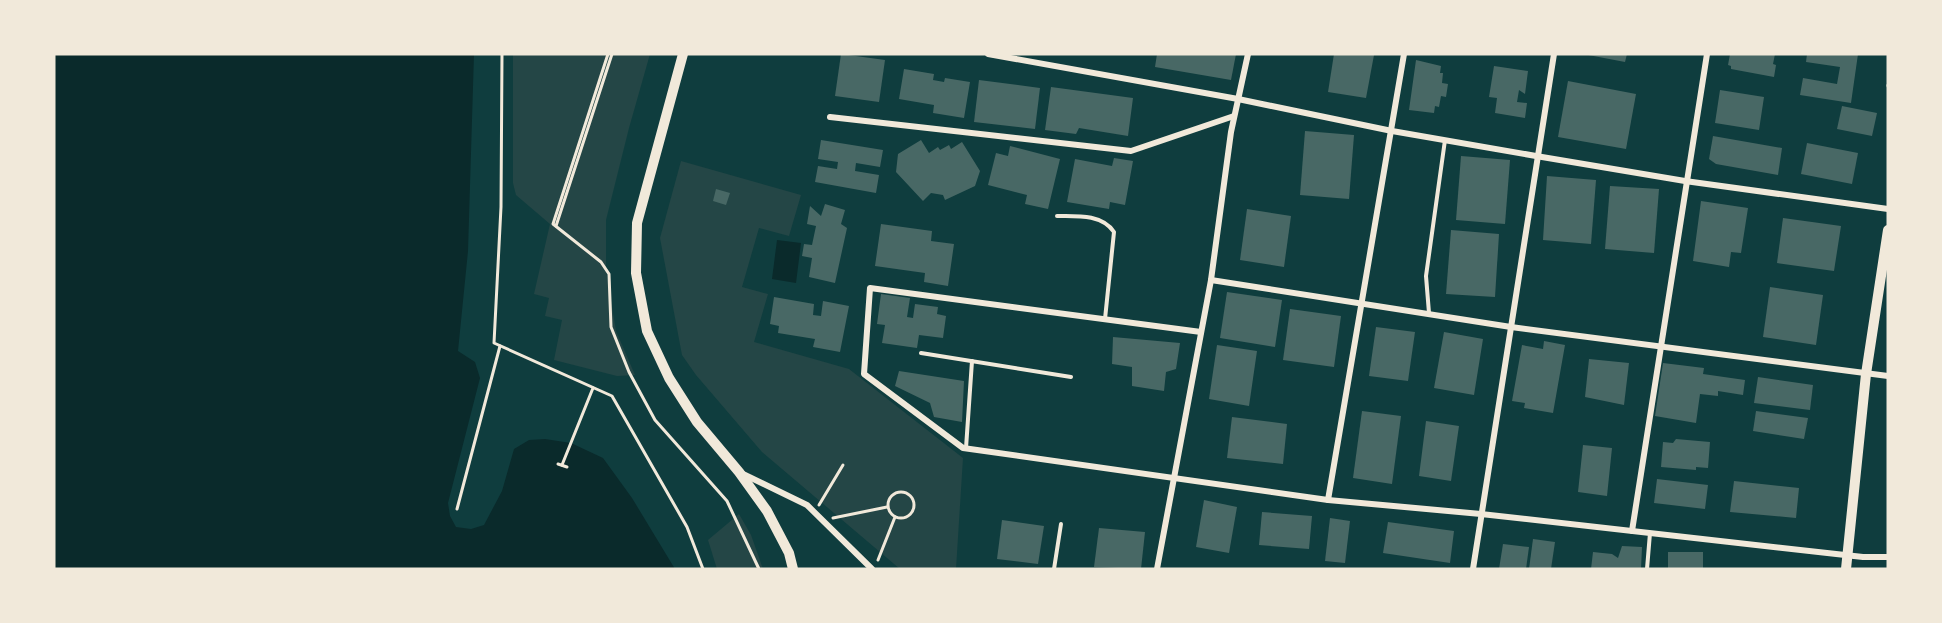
<svg xmlns="http://www.w3.org/2000/svg" width="1942" height="623" viewBox="0 0 1942 623" font-family="Ubuntu,sans-serif">
<style>
.green{fill:#244646}
.water{fill:#0a2a2b}
.building{fill:#486865}
.lines{fill:none;stroke-linecap:round;stroke-linejoin:round}
.path{stroke:#f1e9da;stroke-width:3}
.service{stroke:#f1e9da;stroke-width:4}
.minor{stroke:#f1e9da;stroke-width:6}
.primary{stroke:#f1e9da;stroke-width:10}
</style>
<rect width="100%" height="100%" fill="#0f3d3e"/>
<!-- green -->
<g class="green">
<polygon points="513,54 650,54 629,128 606,220 606,270 616,331 635,375 617,376 554,360 562,320 545,316 549,298 534,294 550,224 516,195 513,183"/>
<polygon points="681,161 801,195 789,236 759,228 742,287 768,294 754,342 849,369 963,458 956,569 900,569 762,452 696,375 682,355 660,238"/>
<polygon points="739,514 751,535 763,569 717,569 708,540"/>
</g>
<!-- water -->
<g class="water">
<polygon points="54,54 474,54 468,251 458,351 475,362 480,378 448,503 450,516 456,527 471,529 484,525 502,491 514,449 529,440 545,439 571,443 603,458 632,498 675,569 54,569"/>
<polygon points="777,240 801,243 796,283 772,279"/>
</g>
<!-- building -->
<g class="building">
<polygon points="841,54 885,60 879,102 835,96"/>
<polygon points="1157,54 1236,54 1231,80 1155,67"/>
<polygon points="1334,54 1374,55 1366,98 1328,92"/>
<polygon points="1583,54 1627,54 1625,62"/>
<polygon points="1730,54 1775,54 1773,64 1776,65 1774,77 1731,69 1731,66 1728,65"/>
<polygon points="1807,54 1858,54 1851,103 1800,95 1803,78 1837,84 1840,67 1806,62"/>
<polygon points="1416,60 1441,66 1440,73 1443,73 1442,83 1448,84 1446,97 1441,96 1439,107 1435,106 1434,113 1409,110"/>
<polygon points="1494,66 1528,71 1525,94 1519,90 1517,102 1527,103 1525,118 1495,113 1497,98 1489,97"/>
<polygon points="904,69 934,74 933,80 944,82 945,78 970,82 964,118 933,113 934,105 899,99"/>
<polygon points="979,80 1040,88 1035,129 974,122"/>
<polygon points="1568,81 1636,94 1626,149 1558,137"/>
<polygon points="1051,87 1133,98 1128,136 1079,128 1076,134 1045,130"/>
<polygon points="1720,90 1764,97 1759,130 1715,123"/>
<polygon points="1842,106 1877,113 1872,136 1837,129"/>
<polygon points="1305,131 1354,135 1349,199 1300,195"/>
<polygon points="1713,136 1782,148 1778,175 1716,164 1709,159"/>
<polygon points="821,140 883,150 880,167 856,163 855,171 879,175 876,193 815,182 818,166 837,169 838,162 818,159"/>
<polygon points="921,140 929,153 938,147 940,150 949,145 951,149 962,142 980,171 975,186 945,200 943,195 931,193 923,201 896,172 898,154"/>
<polygon points="1807,143 1858,153 1852,184 1801,174"/>
<polygon points="1010,146 1060,159 1048,209 1025,204 1027,195 988,185 996,153 1008,156"/>
<polygon points="1461,156 1510,160 1505,224 1456,220"/>
<polygon points="1114,158 1133,161 1125,205 1110,202 1109,209 1067,202 1075,159 1112,166"/>
<polygon points="1547,176 1596,180 1591,244 1543,240"/>
<polygon points="1610,186 1659,189 1654,253 1605,249"/>
<polygon points="716,189 730,193 726,205 713,201"/>
<polygon points="1701,201 1748,208 1741,253 1731,252 1729,267 1693,261"/>
<polygon points="825,204 845,210 841,224 847,228 835,283 809,277 812,258 802,256 804,244 812,245 816,226 807,224 810,206 821,216"/>
<polygon points="1247,209 1291,216 1284,267 1240,260"/>
<polygon points="1783,218 1841,226 1834,271 1777,263"/>
<polygon points="881,224 932,231 931,241 954,244 948,286 924,282 925,273 875,266"/>
<polygon points="1451,230 1499,234 1495,297 1446,294"/>
<polygon points="1770,287 1823,295 1816,345 1763,337"/>
<polygon points="1227,292 1282,300 1275,347 1220,338"/>
<polygon points="881,294 910,298 907,317 913,318 915,304 938,307 937,314 946,316 943,338 919,335 917,348 882,343 885,325 877,324"/>
<polygon points="774,297 814,304 813,315 821,316 823,301 849,306 840,352 813,347 815,339 778,333 779,326 770,324"/>
<polygon points="1290,309 1341,316 1334,367 1283,360"/>
<polygon points="1376,327 1415,332 1408,381 1369,376"/>
<polygon points="1444,332 1483,339 1474,395 1434,388"/>
<polygon points="1113,337 1180,343 1176,369 1166,372 1164,391 1132,386 1132,367 1112,364"/>
<polygon points="1544,341 1565,345 1553,413 1524,408 1525,403 1512,401 1522,345 1543,349"/>
<polygon points="1217,345 1257,351 1249,406 1209,399"/>
<polygon points="1589,359 1629,363 1624,405 1585,397"/>
<polygon points="1663,363 1704,368 1703,374 1745,380 1743,395 1718,391 1718,396 1700,394 1696,423 1655,416"/>
<polygon points="899,371 964,381 962,422 934,417 930,403 895,386"/>
<polygon points="1758,377 1813,385 1810,410 1754,403"/>
<polygon points="1362,411 1401,416 1392,484 1353,478"/>
<polygon points="1756,411 1808,418 1804,439 1753,431"/>
<polygon points="1232,417 1287,424 1283,464 1227,458"/>
<polygon points="1426,421 1459,426 1451,481 1419,476"/>
<polygon points="1676,439 1710,442 1708,468 1696,467 1696,470 1661,467 1663,442 1673,443"/>
<polygon points="1583,445 1612,448 1607,496 1578,492"/>
<polygon points="1657,479 1708,485 1705,509 1654,503"/>
<polygon points="1734,481 1799,488 1796,518 1730,512"/>
<polygon points="1204,500 1237,507 1229,553 1196,547"/>
<polygon points="1262,512 1312,516 1309,549 1259,545"/>
<polygon points="1330,518 1350,521 1345,563 1325,561"/>
<polygon points="1002,520 1044,526 1038,564 997,559"/>
<polygon points="1388,522 1454,531 1450,563 1383,553"/>
<polygon points="1099,528 1145,532 1141,569 1094,567"/>
<polygon points="1533,539 1555,542 1551,569 1529,569"/>
<polygon points="1503,544 1529,547 1526,569 1499,569"/>
<polygon points="1622,546 1642,547 1641,569 1591,569 1593,552 1612,554 1618,558"/>
<rect x="1668" y="552" width="35" height="17"/>
</g>
<g class="lines">
<!-- path -->
<g class="path">
<polyline points="502,54 501,207 494,343 612,396 687,527 703,569"/>
<polyline points="608,54 553,224 601,262 609,274 611,327 629,372 655,420 727,501 759,569"/>
<polyline points="1888,85 1888,86"/>
<polyline points="556,226 612,54"/>
<polyline points="558,464 567,467"/>
<polyline points="562,465 593,388"/>
<circle cx="901" cy="505" r="13"/>
<polyline points="819,505 843,465"/>
<polyline points="457,509 500,346"/>
<polyline points="833,518 887,507"/>
<polyline points="878,560 895,517"/>
</g>
<!-- service -->
<g class="service">
<path d="M 1057,216 C 1077,216 1102,214 1114,232 L 1105,319"/>
<polyline points="1429,313 1426,276 1445,140"/>
<polyline points="921,353 1071,377"/>
<polyline points="966,448 972,361"/>
<polyline points="1054,569 1061,524"/>
<polyline points="1647,569 1650,533"/>
</g>
<!-- minor -->
<g class="minor">
<polyline points="988,54 1238,99 1392,131 1536,156 1685,181 1888,209"/>
<polyline points="830,117 1131,151 1234,116"/>
<polyline points="1211,280 1511,327 1888,376"/>
<polyline points="1201,332 870,288 864,374 963,448 1328,500 1481,514 1863,557 1888,557"/>
<polyline points="743,474 807,505 872,569"/>
<polyline points="1328,500 1404,54"/>
<polyline points="1632,531 1707,54"/>
<polyline points="1157,569 1211,280 1231,132 1248,54"/>
<polyline points="1473,569 1554,54"/>
</g>
<!-- primary -->
<g class="primary">
<polyline points="683,54 637,223 636,273 647,331 669,378 697,422 739,472 767,511 789,553 793,569"/>
<polyline points="1846,569 1866,374 1888,230"/>
</g>
</g>
<!-- border -->
<rect width="1942" height="623" fill="none" stroke="#f1e9da" stroke-width="111"/>
</svg>
